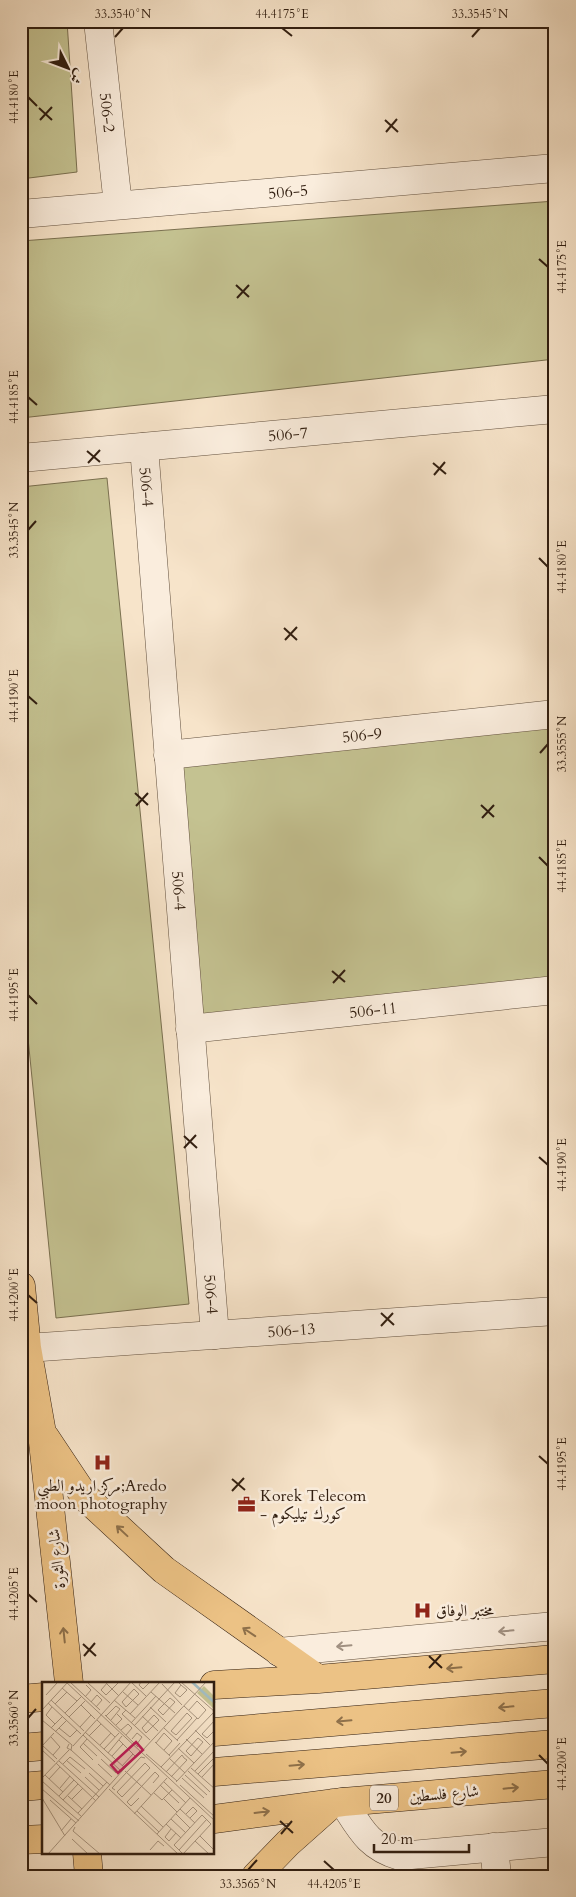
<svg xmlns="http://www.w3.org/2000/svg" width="576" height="1897" viewBox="0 0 576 1897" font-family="Cardo,Amiri,serif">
<rect width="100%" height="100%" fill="#f7e4ca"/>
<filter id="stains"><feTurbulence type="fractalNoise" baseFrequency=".004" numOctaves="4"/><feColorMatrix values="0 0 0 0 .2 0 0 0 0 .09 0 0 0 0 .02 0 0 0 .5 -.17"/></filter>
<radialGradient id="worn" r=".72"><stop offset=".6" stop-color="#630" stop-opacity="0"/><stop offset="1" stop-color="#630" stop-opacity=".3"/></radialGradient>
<path fill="#c4c291" stroke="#7a7050" d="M 21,21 L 67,21 L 77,172 L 21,179 Z
M 555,201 L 555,359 L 21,418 L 21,241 Z
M 107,478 L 189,1304 L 56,1318 L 21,968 L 21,487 Z
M 555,714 L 555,990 L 190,1029 L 168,755 Z"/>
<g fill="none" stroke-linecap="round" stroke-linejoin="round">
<defs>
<g id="minor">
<path id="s1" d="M 98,21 L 118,205"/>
<path id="s2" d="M 21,214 L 555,168"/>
<path id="s3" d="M 144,447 L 215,1335"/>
<path id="s4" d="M 21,458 L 555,409"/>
<path id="s5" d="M 168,755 L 555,714"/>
<path id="s6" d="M 190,1029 L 555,990"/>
<path id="s7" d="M 27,1348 L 555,1311"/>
<path d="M 279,1652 L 555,1626"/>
<path d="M 343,1802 C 360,1828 368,1847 400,1856 L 555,1842"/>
<path d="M 494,1847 L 497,1876"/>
</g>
<path id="primary" d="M 21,1286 L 27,1348 L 42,1433 L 69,1683
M 45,1437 L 85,1497 L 164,1570 L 318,1679
M 214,1685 L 318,1679 L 555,1659
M 21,1699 L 44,1697
M 214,1732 L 555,1703
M 21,1748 L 44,1746
M 214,1772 L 555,1744
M 21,1787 L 44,1785
M 214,1819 L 343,1802 L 555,1784
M 21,1840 L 44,1839
M 87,1853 L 89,1876
M 256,1876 L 288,1843 L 333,1803"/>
</defs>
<use href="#minor" stroke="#62503e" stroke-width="29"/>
<use href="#primary" stroke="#311e10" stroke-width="29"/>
<use href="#minor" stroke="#faeddd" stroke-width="28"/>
<use href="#primary" stroke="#ecc285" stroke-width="28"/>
</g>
<defs><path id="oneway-shaft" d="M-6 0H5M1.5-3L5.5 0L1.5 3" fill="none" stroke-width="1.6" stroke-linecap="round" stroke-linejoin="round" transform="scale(1.25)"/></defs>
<g stroke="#8e704a">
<use href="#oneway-shaft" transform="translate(122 1531) rotate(-137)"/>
<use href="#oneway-shaft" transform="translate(249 1632) rotate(-146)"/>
<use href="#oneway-shaft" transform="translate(64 1635) rotate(-96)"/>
<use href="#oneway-shaft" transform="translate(454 1668) rotate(175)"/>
<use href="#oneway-shaft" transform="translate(506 1707) rotate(175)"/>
<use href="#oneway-shaft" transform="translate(344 1721) rotate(175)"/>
<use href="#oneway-shaft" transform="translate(459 1752) rotate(-5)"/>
<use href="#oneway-shaft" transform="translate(297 1765) rotate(-5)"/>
<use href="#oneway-shaft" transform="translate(511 1788) rotate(-5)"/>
<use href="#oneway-shaft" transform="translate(262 1812) rotate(-7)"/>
</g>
<g stroke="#a09081">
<use href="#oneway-shaft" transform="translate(506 1631) rotate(175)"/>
<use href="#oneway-shaft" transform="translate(344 1646) rotate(175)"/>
</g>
<path fill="none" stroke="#311e10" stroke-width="2" d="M 282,28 L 292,36M 115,37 L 123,28M 472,37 L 480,28M 28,97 L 37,106M 39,108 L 52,120M 40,120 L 52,107M 385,120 L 398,132M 386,132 L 397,119M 539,259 L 548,267M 236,285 L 249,297M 237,298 L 249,285M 28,397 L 37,405M 87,451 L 100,462M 88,463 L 100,450M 433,463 L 446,474M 434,475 L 445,462M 28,530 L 36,521M 539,558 L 548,567M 284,628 L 297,640M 285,640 L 297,627M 28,696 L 37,704M 540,753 L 548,744M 135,793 L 148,805M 481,805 L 494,817M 136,806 L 148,793M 482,818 L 494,805M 539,857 L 548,866M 332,971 L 345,982M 333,983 L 345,970M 28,995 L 37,1004M 184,1136 L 197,1148M 184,1148 L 196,1135M 539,1157 L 548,1165M 28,1295 L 37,1303M 381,1313 L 394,1325M 381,1326 L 393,1313M 539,1456 L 548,1464M 232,1479 L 245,1490M 232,1491 L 244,1478M 28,1594 L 37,1602M 83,1644 L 96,1656M 84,1656 L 95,1643M 429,1656 L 442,1668M 429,1668 L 441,1655M 28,1718 L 36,1709M 539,1755 L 548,1764M 280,1821 L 293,1833M 281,1834 L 292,1821M 324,1861 L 334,1870M 248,1870 L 257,1860"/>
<defs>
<symbol id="hospital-bare" viewBox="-9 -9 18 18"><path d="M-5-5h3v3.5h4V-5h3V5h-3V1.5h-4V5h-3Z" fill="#8f2418" stroke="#faeddd" stroke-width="2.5" paint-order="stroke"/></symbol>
<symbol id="office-bare" viewBox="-9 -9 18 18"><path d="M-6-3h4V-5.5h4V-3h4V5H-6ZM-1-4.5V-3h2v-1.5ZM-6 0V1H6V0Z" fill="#8f2418" stroke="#faeddd" stroke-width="2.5" paint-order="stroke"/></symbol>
</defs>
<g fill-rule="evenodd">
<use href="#hospital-bare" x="90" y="1450" width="25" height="25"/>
<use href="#office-bare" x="234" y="1492" width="25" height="25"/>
<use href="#hospital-bare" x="410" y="1598" width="25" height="25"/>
</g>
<g text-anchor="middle" stroke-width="5" stroke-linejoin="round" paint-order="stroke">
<rect fill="#faeddd" stroke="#6d5c4e" stroke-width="1" x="370" y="1785.5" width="28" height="25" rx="4"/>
<g font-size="15" font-weight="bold" fill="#311e10">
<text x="384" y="1803">20</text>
</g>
<g font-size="16" fill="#311e10" stroke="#faeddd">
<text dy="6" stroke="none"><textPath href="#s1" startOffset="92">506-2</textPath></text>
<text dy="6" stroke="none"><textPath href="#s2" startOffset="268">506-5</textPath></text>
<text dy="6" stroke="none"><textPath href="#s4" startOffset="268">506-7</textPath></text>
<text dy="6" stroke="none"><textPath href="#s3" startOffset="40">506-4</textPath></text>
<text dy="6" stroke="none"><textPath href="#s5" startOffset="195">506-9</textPath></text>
<text dy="6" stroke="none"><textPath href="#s3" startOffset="445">506-4</textPath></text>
<text dy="6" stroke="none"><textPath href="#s6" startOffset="184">506-11</textPath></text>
<text dy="6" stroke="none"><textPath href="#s3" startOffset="850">506-4</textPath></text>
<text dy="6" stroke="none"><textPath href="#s7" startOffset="265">506-13</textPath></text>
<text transform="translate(56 1559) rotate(-96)" y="6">شارع الثورة</text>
<text transform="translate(444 1793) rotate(-5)" y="6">شارع فلسطين</text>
</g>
<g font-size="16" fill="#311e10" stroke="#faeddd" text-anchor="start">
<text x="102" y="1491" text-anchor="middle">مركز اريدو الطبي;Aredo<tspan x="102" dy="18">moon photography</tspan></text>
<text x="260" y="1501">Korek Telecom<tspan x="260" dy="18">- كورك تيليكوم</tspan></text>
<text x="436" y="1616">مختبر الوفاق</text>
</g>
</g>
<g transform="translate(42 1682)">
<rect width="172" height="172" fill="#f7e4ca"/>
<path d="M 162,4 L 172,14 L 172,27 L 155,11 Z" fill="#c4c291"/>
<path fill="none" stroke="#a2bcc2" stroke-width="2.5" d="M 150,0 L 173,21"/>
<path fill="none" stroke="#a89580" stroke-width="1" d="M 24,0 L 173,139M 28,0 L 58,28M 66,0 L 59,8 L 64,13 L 77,0M 99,0 L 97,3 L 101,7 L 108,0M 136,0 L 139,3 L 145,8 L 138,15 L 133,11 L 139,3M 139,0 L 173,30M 46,1 L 68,21M 64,1 L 77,14M 120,2 L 140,23M 20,6 L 35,19M 92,7 L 97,12 L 84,25 L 80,20 ZM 81,10 L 96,23M 109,10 L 133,31M 4,13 L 15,1M 43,15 L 49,8 L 44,3M 128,16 L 133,20 L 121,33 L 116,28 ZM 9,18 L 42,49M 72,18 L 93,36M 49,20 L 55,13 L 60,18 L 54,25M 6,21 L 39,52M 13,22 L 25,10M 39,23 L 53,37M 142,24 L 156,37M 10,25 L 4,33 L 13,42M 108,25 L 124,40M 0,28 L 26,0M 84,28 L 80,32 L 108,58M 147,28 L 155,19 L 164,28 L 156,37M 23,31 L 39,15M 145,31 L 150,36 L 134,53 L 129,49 ZM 88,32 L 118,0M 63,33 L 96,65M 112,33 L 117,38 L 104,51 L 100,46 ZM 64,34 L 74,24 L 78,27 L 69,38M 100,34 L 116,49M 27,35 L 43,19M 0,38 L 30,63 L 29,68 L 25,66 L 27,62M 55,38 L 73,55M 173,38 L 160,52 L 165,56 L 173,48M 89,41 L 114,14M 74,43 L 80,37 L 75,32M 92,44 L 133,0M 38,45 L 49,33M 9,46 L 21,34M 17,46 L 28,55 L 35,48M 122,46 L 136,59M 79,48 L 86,42 L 90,46 L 84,53M 153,48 L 168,63M 13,50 L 25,38M 43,50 L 83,86M 41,53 L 80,90M 47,54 L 59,42M 9,55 L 18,65 L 11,73M 156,56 L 161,60 L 149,74 L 144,69 ZM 45,57 L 38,65 L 51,78M 90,57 L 95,51 L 100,55 L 95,62M 144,57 L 160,72M 77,58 L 93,74M 135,58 L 155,36M 113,60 L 128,74M 41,61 L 55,74M 114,61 L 122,51 L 130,59 L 122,68M 0,63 L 15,77M 1,63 L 12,51M 58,63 L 69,51M 31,64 L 89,0 L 104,14M 136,66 L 152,81M 62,67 L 77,51M 0,68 L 13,80M 29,68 L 68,103M 100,69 L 164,0M 66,71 L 80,54M 104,72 L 135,99M 127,73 L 138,61M 70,74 L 81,62M 127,76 L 143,91M 59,77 L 74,91M 24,78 L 39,91M 17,79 L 57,115M 14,81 L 54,119M 103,81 L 108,86 L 80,115 L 75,110 ZM 21,82 L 28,75 L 43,87M 56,82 L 70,95M 80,84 L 91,72M 119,85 L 172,30M 149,86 L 173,107M 83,89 L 109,113M 146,89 L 168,110M 153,89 L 173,68M 124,90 L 140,73 L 142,76 L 145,78 L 129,95M 47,91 L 61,104M 156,92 L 173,75M 3,93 L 21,110M 143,93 L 165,113M 43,95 L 57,108M 160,95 L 173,81M 0,96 L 27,68M 140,96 L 162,116M 7,97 L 18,85M 0,99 L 40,135M 122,100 L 144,121M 134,100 L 173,59M 118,103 L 137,121M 138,103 L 173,135M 18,106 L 28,94M 0,107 L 37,139M 67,107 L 136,172M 73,108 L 70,106 L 99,75 L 103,76M 112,111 L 120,118 L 130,108M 17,114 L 32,98M 26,114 L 40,127M 0,116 L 23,154M 97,116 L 89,124 L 85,120 L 113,90 L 117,94 L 111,101M 30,117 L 41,106M 122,117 L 135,130M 8,118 L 34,141M 21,118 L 36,102M 99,124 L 121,145M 138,127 L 153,141M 95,129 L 117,150M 36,131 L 65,100M 92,132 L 125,96M 134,132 L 148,146M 144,132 L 151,125 L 155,129 L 148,136M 160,133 L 169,142 L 141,172 L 132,163 ZM 129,137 L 144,151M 124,142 L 139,156M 33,145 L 31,149 L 58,172M 129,147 L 123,155 L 127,159 L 134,151M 19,149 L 29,137M 115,152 L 148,116M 158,154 L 172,168M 30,157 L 46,172M 153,159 L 167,172M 108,168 L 116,159 L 122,164M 137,168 L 165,137M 6,172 L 98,69"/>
<path fill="#c2185b" fill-opacity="0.15" stroke="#c2185b" stroke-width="2.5" d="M 94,60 L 101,68 L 76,91 L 69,83 Z"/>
<rect width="172" height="172" fill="none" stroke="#311e10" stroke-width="2.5"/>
</g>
<rect width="576" height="1897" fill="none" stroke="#f7e4ca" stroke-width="55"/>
<g transform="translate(68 68) rotate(132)" stroke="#faeddd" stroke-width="4" paint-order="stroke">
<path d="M0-4L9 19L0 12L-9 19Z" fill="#311e10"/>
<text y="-8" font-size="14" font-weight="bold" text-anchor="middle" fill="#311e10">ش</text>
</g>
<path d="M374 1844v8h95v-8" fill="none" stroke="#311e10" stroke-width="2.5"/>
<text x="381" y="1844" font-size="15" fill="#311e10" stroke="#faeddd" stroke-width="4" paint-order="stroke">20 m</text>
<rect x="28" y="28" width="520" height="1842" fill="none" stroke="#311e10" stroke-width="2"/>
<g font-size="12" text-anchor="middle" fill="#311e10">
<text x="123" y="18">33.3540°N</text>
<text x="282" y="18">44.4175°E</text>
<text x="480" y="18">33.3545°N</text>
<text transform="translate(14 97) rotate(-90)" y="4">44.4180°E</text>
<text transform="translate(562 267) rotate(-90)" y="4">44.4175°E</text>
<text transform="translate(14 397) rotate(-90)" y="4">44.4185°E</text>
<text transform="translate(14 530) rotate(-90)" y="4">33.3545°N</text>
<text transform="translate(562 567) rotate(-90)" y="4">44.4180°E</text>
<text transform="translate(14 696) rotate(-90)" y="4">44.4190°E</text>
<text transform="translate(562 744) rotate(-90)" y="4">33.3555°N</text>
<text transform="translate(562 866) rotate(-90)" y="4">44.4185°E</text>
<text transform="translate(14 995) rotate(-90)" y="4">44.4195°E</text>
<text transform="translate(562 1165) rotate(-90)" y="4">44.4190°E</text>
<text transform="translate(14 1295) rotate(-90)" y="4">44.4200°E</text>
<text transform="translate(562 1464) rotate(-90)" y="4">44.4195°E</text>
<text transform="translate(14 1594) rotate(-90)" y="4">44.4205°E</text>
<text transform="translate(14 1718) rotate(-90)" y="4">33.3560°N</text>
<text transform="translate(562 1764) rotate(-90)" y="4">44.4200°E</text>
<text x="248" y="1888">33.3565°N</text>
<text x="334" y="1888">44.4205°E</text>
</g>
<rect width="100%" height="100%" filter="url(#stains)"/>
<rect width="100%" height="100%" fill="url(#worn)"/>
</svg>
